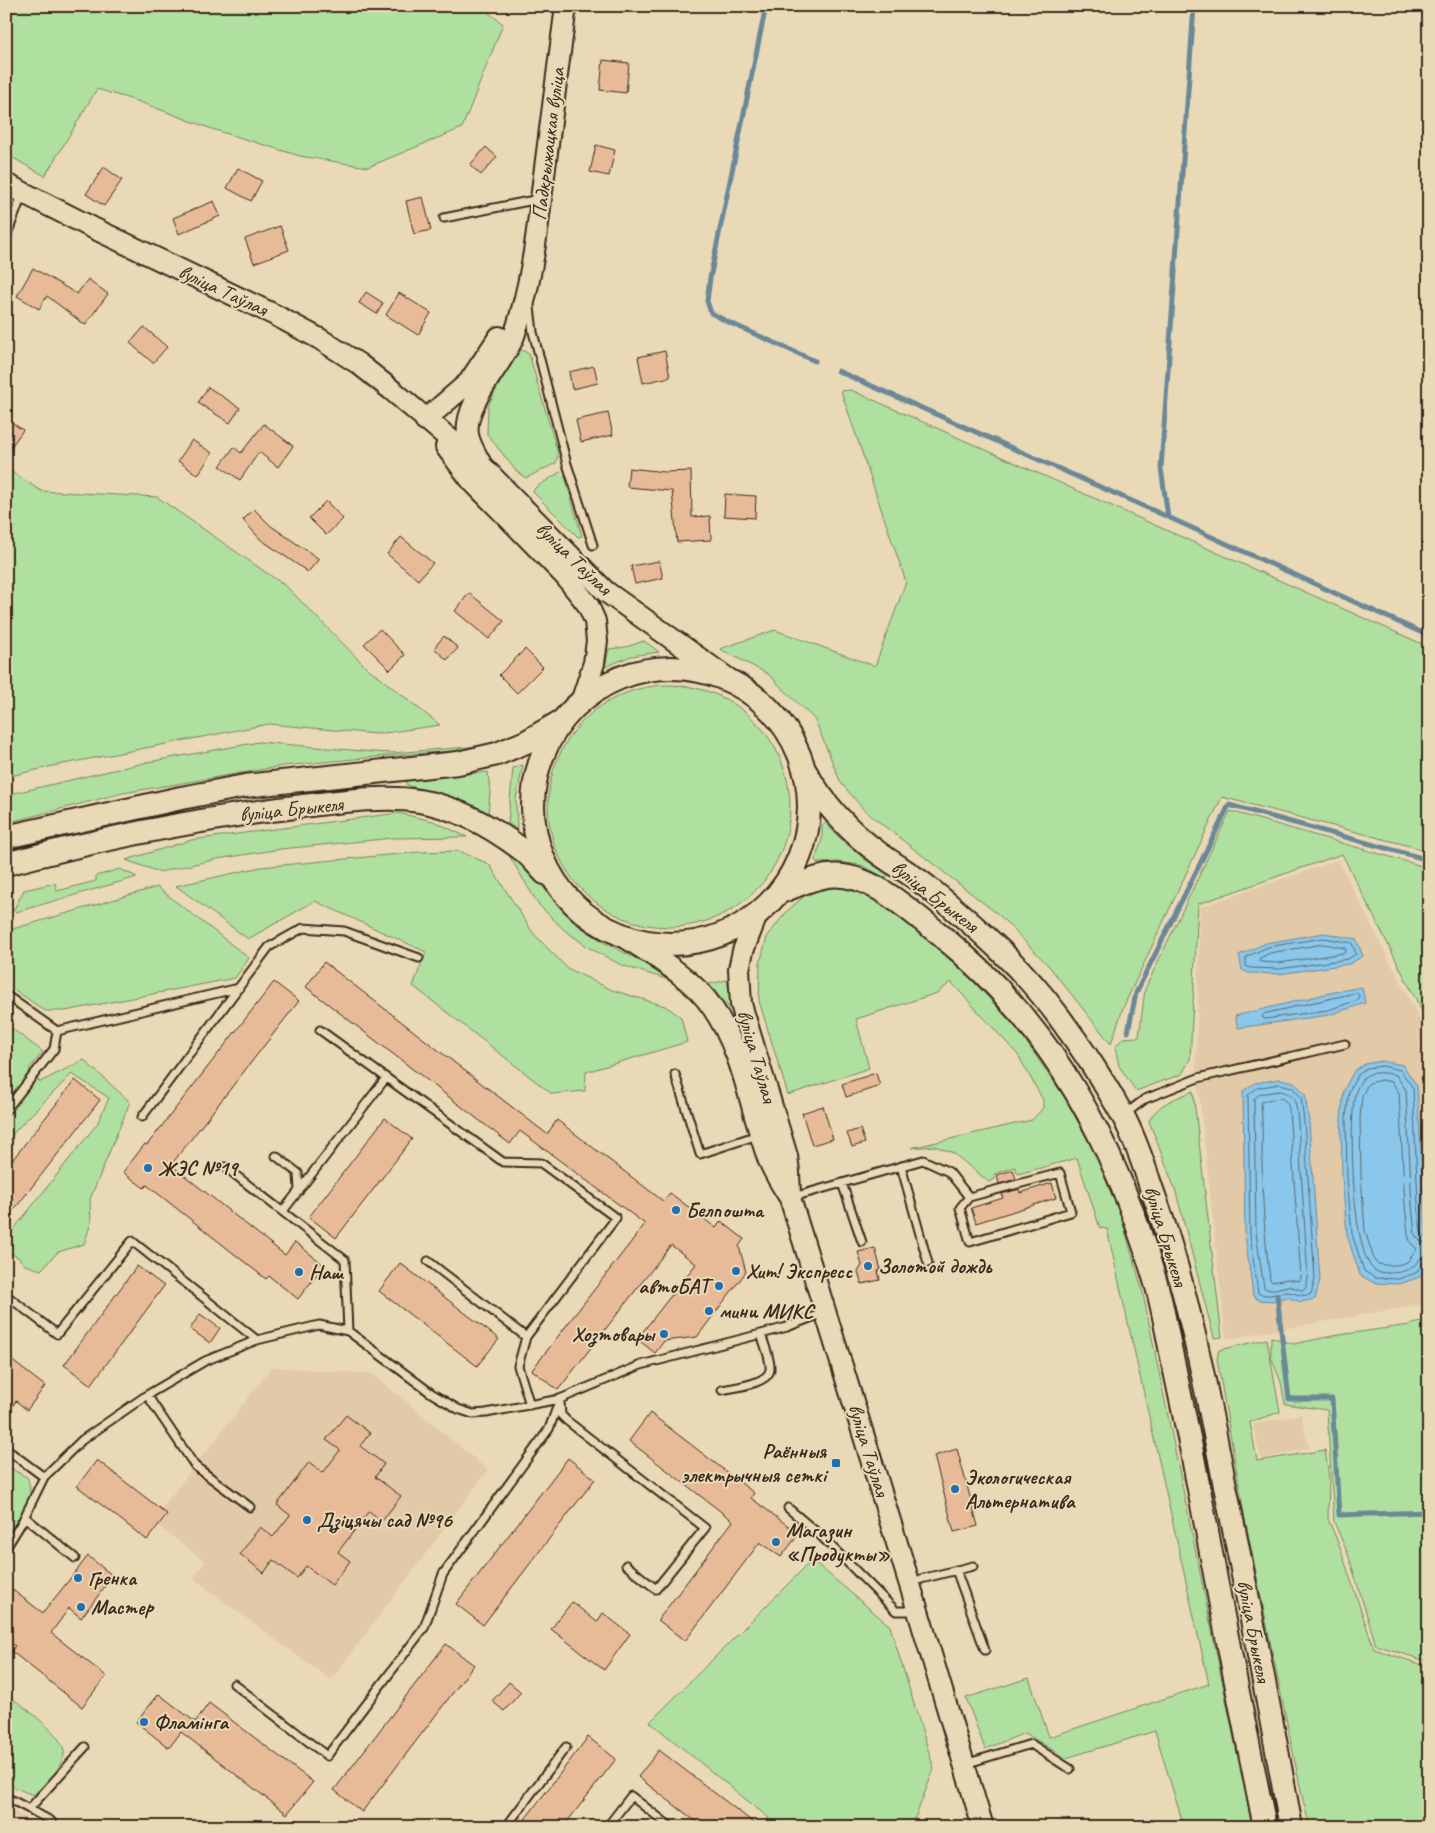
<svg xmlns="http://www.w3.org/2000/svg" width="1435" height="1833" viewBox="0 0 1435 1833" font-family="Caveat,sans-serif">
<rect width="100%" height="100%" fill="#ead9b6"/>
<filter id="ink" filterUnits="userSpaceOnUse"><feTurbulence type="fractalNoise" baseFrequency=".02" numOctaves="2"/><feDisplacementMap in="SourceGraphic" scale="10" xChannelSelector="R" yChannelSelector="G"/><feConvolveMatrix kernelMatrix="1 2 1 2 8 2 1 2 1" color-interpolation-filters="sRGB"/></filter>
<g filter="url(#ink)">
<path fill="#e2c9a7" d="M 1338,860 L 1424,1028 L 1429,1096 L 1429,1303 L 1226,1339 L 1196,1066 L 1200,907 Z
M 272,1367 L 373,1374 L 488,1470 L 331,1680 L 234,1609 L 193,1578 L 206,1562 L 158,1526 L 161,1509 Z
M 1301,1414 L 1309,1448 L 1261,1459 L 1253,1425 Z
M 6,1807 L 43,1827 L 6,1827 Z"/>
<path fill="#afe0a0" stroke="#75855f" d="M 6,6 L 480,6 L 503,24 L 462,128 L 368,167 L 300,156 L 212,129 L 140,102 L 97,89 L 45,176 L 6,154 Z
M 522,350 L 529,354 L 558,454 L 556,463 L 526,478 L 517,472 L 487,434 L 488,406 L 516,351 Z
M 851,390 L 1429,647 L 1429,851 L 1222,797 L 1123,1008 L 1111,1044 L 1048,965 L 999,915 L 865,811 L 841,783 L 815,720 L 768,674 L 720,649 L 775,630 L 875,666 L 906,582 L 841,391 Z
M 6,468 L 41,491 L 157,497 L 287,587 L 365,666 L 440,725 L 377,734 L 269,724 L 53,766 L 6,777 Z
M 560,472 L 565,477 L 582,536 L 578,537 L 533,492 L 535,488 Z
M 644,641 L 659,652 L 631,656 L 605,667 L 609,649 L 626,647 Z
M548 806a121 121 0 1 1 242 0a121 121 0 1 1-242 0Z
M 259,742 L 373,752 L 392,753 L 481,746 L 468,750 L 395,755 L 283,766 L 123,793 L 6,823 L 6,795 L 148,762 Z
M 523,765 L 516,799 L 517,830 L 508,823 L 513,768 Z
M 488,772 L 490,792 L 488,814 L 444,796 L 407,785 L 405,780 Z
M 1230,811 L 1429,868 L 1429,1025 L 1342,854 L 1198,904 L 1190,1059 L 1182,1074 L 1136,1091 L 1119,1066 L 1115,1047 L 1123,1038 L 1139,1037 L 1145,989 Z
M 398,813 L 433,821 L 467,837 L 393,838 L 281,849 L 217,859 L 159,872 L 126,860 L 191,840 Z
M 825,823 C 845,844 864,860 888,875 L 886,878 L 861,865 L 839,862 L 817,863 L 815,860 L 822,840 L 822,824 Z
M 495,842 L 518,854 L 547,892 L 576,924 L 605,943 L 641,961 L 669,980 L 621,965 L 588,947 L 563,929 L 538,904 L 510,857 Z
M 459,851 L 489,864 L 533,933 L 567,968 L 612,990 L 665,1006 L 681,1017 L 687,1042 L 586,1072 L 585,1091 L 552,1094 L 413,986 L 426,952 L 315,901 L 248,939 L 176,886 L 261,867 L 420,852 Z
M 120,869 L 137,877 L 16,912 L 13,911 L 24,890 L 55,883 L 57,891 L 96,881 L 96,876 Z
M 837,885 L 866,894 L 902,916 L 940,947 L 965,972 L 1018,1030 L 1063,1095 L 1094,1151 L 1122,1220 L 1142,1289 L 1252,1827 L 1184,1827 L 1155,1731 L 1066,1758 L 1025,1733 L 985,1749 L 966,1698 L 1029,1678 L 1049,1737 L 1209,1684 L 1107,1229 L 1100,1228 L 1077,1158 L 1018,1174 L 1015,1167 L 994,1174 L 995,1179 L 989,1182 L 953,1153 L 935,1146 L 911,1148 L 1032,1120 L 1043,1108 L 1043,1100 L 1018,1055 L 951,982 L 937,993 L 856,1019 L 869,1068 L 788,1095 L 759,1001 L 760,963 L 767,937 L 787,911 L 808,893 Z
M 157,887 L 249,958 L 235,978 L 65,1011 L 45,1011 L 6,984 L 6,931 Z
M 727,980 L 733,1013 L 709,984 Z
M 6,1024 L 43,1052 L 29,1069 L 40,1082 L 84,1060 L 130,1102 L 90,1199 L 91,1223 L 84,1244 L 58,1252 L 41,1270 L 25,1265 L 18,1257 L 6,1251 L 6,1239 L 97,1124 L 109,1098 L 72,1074 L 17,1129 L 6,1143 Z
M 1193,1091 L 1222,1337 L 1214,1338 L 1176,1192 L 1149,1121 C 1158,1103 1175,1099 1193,1091 Z
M 1429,1320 L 1429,1662 L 1376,1645 L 1348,1554 L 1334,1522 L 1327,1410 L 1285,1404 L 1281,1382 L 1271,1357 L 1271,1337 L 1294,1344 L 1332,1336 L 1409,1325 Z
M 1267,1339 L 1280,1412 L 1250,1422 L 1257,1461 L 1325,1450 L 1329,1477 L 1328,1519 L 1339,1545 L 1374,1649 L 1429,1667 L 1429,1827 L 1310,1827 L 1302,1796 L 1245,1519 L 1217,1359 L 1219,1350 Z
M 6,1462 L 15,1471 L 27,1477 C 37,1499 19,1518 6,1535 Z
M 812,1560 L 890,1626 L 934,1769 L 915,1818 L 902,1827 L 763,1827 L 769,1818 L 650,1722 Z
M 6,1694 C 20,1704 68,1737 64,1755 C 60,1771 45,1785 33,1795 L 6,1784 Z"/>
<path fill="#8ac7ea" stroke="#6a8898" d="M 1324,933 L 1356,939 L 1363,956 L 1349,964 L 1279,974 L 1249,973 L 1242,970 L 1239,955 L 1266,943 Z
M 1362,987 L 1365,1003 L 1329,1015 L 1238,1028 L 1235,1016 L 1334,992 Z
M 1382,1061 L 1403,1065 L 1417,1086 L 1428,1264 L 1420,1277 L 1399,1284 L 1374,1283 L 1360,1275 L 1347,1235 L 1342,1177 L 1341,1117 L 1344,1090 L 1354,1071 L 1365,1064 Z
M 1280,1079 L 1294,1082 L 1305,1094 L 1309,1122 L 1320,1280 L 1315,1299 L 1301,1302 L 1287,1297 L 1272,1301 L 1259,1300 L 1253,1296 L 1245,1234 L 1243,1091 L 1255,1083 Z"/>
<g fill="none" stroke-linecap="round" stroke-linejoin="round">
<path stroke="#5b6970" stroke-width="1" d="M 1324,938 L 1352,943 L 1356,954 L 1348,959 L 1279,969 L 1250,968 L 1246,966 L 1246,957 L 1268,947 Z
M 1324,944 L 1345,948 L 1346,951 L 1344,953 L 1279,963 L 1261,962 L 1259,961 L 1260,958 L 1270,953 Z
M 1356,993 L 1359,995 L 1358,1000 L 1328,1010 L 1265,1019 L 1262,1017 L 1264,1014 Z
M 1381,1080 L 1392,1082 L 1399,1093 L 1405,1205 L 1408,1234 L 1410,1242 L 1417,1249 C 1414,1253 1410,1259 1407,1262 C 1399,1266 1382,1267 1375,1262 L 1365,1231 L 1361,1176 L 1360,1118 L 1362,1096 L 1368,1084 Z
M 1280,1084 L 1292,1087 L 1301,1097 L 1304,1122 L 1315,1279 L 1311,1294 C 1299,1298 1296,1292 1286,1292 C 1275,1293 1269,1298 1258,1293 L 1250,1234 L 1248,1095 L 1257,1088 Z
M 1280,1091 C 1298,1094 1296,1107 1298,1123 L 1308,1278 L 1306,1288 L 1302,1290 L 1288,1286 L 1271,1290 L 1264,1288 L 1256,1233 L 1254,1099 L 1260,1094 Z
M 1280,1098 C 1291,1100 1289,1114 1290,1124 L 1301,1278 L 1299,1281 L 1287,1279 L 1272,1282 L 1270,1280 C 1265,1240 1262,1201 1262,1161 C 1262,1142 1263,1123 1261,1103 L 1263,1101 Z
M 1429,1237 L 1424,1236 L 1421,1232 L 1418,1204 L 1413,1088 L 1400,1070 L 1382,1066 L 1367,1068 L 1358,1075 L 1349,1091 L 1346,1117 L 1347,1177 L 1352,1234 L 1364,1271 L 1375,1278 L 1398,1279 L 1416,1273 L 1423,1263 L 1429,1261
M 1429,1244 L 1420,1241 L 1415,1235 L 1412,1205 L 1406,1090 L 1396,1075 C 1386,1073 1372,1070 1363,1078 C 1360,1082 1356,1090 1355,1095 C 1349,1120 1351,1266 1378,1272 C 1387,1274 1403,1273 1411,1268 C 1419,1263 1418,1256 1429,1255"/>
<path stroke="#6a8898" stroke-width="5" d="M 766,6 L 710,278 L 707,301 L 711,313 L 728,322 L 815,361
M 838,371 L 1168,517 L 1429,636
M 1168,517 L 1161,468 L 1194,6
M 1128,1032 L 1136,993 L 1229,805 L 1429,860
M 1277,1295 L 1289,1399 L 1332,1399 L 1339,1515 L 1429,1512"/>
</g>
<path fill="#e8bb98" stroke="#3b2a1e" d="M 603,60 L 629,63 L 626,93 L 600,90 Z
M 596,145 L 615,150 L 609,176 L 590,172 Z
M 486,147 L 497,157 L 481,175 L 470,165 Z
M 104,167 L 122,180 L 104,206 L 86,194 Z
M 238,168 L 262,181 L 251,201 L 227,188 Z
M 423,197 L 431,230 L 414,234 L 406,201 Z
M 214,201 L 220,216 L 179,234 L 173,218 Z
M 280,226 L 289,250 L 254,263 L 245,239 Z
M 33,268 L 77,294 L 88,279 L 108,294 L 85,325 L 47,296 L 39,309 L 17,296 Z
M 366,292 L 383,303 L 377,314 L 359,303 Z
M 399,293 L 431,313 L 418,335 L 386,315 Z
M 144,327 L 167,347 L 153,363 L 130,343 Z
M 665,351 L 670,377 L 643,383 L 638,357 Z
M 594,366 L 598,383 L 572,389 L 569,372 Z
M 208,387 L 240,408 L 230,423 L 198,403 Z
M 608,413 L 613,435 L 581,442 L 576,420 Z
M 6,419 L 23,430 L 6,454 Z
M 264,424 L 293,446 L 278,467 L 259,452 L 240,480 L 220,466 L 234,447 L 241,453 Z
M 192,440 L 212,453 L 198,475 L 178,461 Z
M 629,468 L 665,472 L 691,471 L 692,517 L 710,516 L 711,540 L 677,542 L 672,491 L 627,487 Z
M 725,494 L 756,496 L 755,518 L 724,516 Z
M 326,501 L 343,519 L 326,535 L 309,518 Z
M 254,509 L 271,526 L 319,559 L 308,572 L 260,539 L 243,520 Z
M 401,537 L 433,563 L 418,580 L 387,554 Z
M 659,561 L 663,578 L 635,584 L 631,566 Z
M 469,593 L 504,621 L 489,639 L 455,611 Z
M 380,629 L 405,655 L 390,670 L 364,644 Z
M 444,636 L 458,648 L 447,660 L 434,648 Z
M 525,649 L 543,667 L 517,693 L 499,675 Z
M 324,962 L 547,1134 L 557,1120 L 663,1201 L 670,1193 L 716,1228 L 721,1221 L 744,1239 L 739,1246 L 746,1272 L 697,1337 L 664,1341 L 655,1353 L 637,1339 L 696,1264 L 671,1245 L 558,1390 L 532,1370 L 645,1224 L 520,1131 L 510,1144 L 306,987 Z
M 274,982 L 299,1001 L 171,1165 L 285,1255 L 295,1242 L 324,1265 L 298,1299 L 269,1276 L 266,1279 L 147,1185 L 144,1188 L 123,1172 L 145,1144 L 147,1145 Z
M 876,1073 L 880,1086 L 846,1097 L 842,1084 Z
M 75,1080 L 100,1100 L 6,1220 L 6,1168 Z
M 823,1106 L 833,1139 L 812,1145 L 802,1113 Z
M 385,1118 L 412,1139 L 336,1238 L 309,1217 Z
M 860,1129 L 865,1143 L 852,1147 L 847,1133 Z
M 1013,1170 L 1016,1179 L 999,1184 L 997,1175 Z
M 1052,1183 L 1056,1198 L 976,1223 L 971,1208 L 1003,1198 L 1002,1194 L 1019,1189 L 1020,1193 Z
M 875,1248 L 881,1270 L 878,1271 L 880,1280 L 862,1284 L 858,1272 L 862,1265 L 858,1252 Z
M 400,1263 L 499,1339 L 477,1366 L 379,1291 Z
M 137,1266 L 164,1286 L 91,1385 L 64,1365 Z
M 200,1314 L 220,1328 L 210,1343 L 190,1329 Z
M 6,1356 L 45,1386 L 27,1410 L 16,1401 L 6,1415 Z
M 650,1413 L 754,1493 L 751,1498 L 799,1534 L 781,1557 L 760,1542 L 685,1641 L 658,1620 L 733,1521 L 629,1441 Z
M 346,1415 L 370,1433 L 360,1446 L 384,1464 L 375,1477 L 401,1496 L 382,1521 L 369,1511 L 338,1552 L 350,1561 L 332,1585 L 306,1566 L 297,1578 L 273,1560 L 264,1573 L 240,1554 L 260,1527 L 273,1537 L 290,1515 L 277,1505 L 309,1462 L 323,1473 L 340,1450 L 326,1440 Z
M 957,1449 L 978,1526 L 954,1532 L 934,1456 Z
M 568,1458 L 595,1479 L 483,1625 L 456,1604 Z
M 97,1460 L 167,1514 L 147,1540 L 77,1486 Z
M 88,1556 L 113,1576 L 81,1618 L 69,1608 L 51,1633 L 106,1676 L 82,1707 L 11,1651 L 15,1646 L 6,1640 L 6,1585 L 43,1613 Z
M 572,1602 L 597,1622 L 603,1613 L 630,1634 L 604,1670 L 551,1629 Z
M 446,1644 L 474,1665 L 362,1812 L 334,1790 Z
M 509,1682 L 521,1692 L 504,1711 L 492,1701 Z
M 159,1694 L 195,1722 L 209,1703 L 313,1782 L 287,1814 L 181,1732 L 169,1748 L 136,1722 Z
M 588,1737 L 616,1759 L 563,1827 L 519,1827 Z
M 659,1750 L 759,1827 L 703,1827 L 638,1777 Z"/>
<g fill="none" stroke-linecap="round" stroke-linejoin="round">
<defs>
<path id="lane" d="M 444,218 L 539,199
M 6,237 L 23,193
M 530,307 L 533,332 L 567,464 L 593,545
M 6,995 L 57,1031
M 320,1030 L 503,1162 L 541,1163 L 616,1218 L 526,1337 L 518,1366 L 530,1405
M 675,1074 L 700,1154 L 758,1135
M 6,1110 L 54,1049 L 57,1031 L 239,988
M 1125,1114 L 1145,1099 L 1198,1078 L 1345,1044
M 142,1117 L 269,947 L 303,928 L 344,931 L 419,958
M 276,1156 L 298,1173 L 299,1191
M 901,1166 L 928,1263
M 225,1167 L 345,1260 L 348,1331
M 1060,1173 L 1071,1212 L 970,1242 L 960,1208 L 969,1197 Z
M 842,1183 L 862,1242
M 793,1197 L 923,1160 L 949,1172 L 969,1197
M 283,1211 L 386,1078
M 428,1261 L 526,1337
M 6,1295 L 57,1334 L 132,1241 L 257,1340
M 722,1390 C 735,1387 769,1384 770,1369 C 771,1359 764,1344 761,1334
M 147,1395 L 195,1466 L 250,1507
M 560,1402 L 561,1415 L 566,1420 L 705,1528 L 656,1589 L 626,1565
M 6,1449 L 44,1477
M 788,1508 L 820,1535 L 896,1611 L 916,1611
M 25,1517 L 75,1558
M 6,1548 L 22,1522 L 44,1477 L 82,1440 L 147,1395 L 205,1361 L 257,1340 L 319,1325 L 348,1331 L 431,1393 L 458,1409 L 473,1414 L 486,1413 L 560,1399 L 641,1365 L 761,1334 L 787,1327 L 823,1313
M 956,1570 L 985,1650
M 912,1583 L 921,1579 L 973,1566
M 234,1684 L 327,1756 L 424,1628 L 443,1574 L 549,1429 L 560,1399
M 965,1764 L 1031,1744 L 1070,1769
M 6,1797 L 29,1809 L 85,1747
M 29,1809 L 51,1821 L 54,1827
M 506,1827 L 566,1747
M 607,1827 L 631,1796 L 671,1827"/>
<path id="secondary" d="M 6,184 L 93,228 L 273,314 L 320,339 L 359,364 L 393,391 L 484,468 L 605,591 L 734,683
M 425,420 L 469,382 L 499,337
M 446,447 L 471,480 L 565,576 L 588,605 L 595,621 L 597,641 L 594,663 L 581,702
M 480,462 C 475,453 470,445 468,435 C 463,403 503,365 514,336 C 531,287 537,234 543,183 C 551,124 558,65 566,6
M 757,915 L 743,951 L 739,969 L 741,1004 L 787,1156 L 789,1172 L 790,1196
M 623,936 C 652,955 693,978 712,1007 C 744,1053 750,1110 769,1161 C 775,1174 782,1186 790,1198 L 918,1611 L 983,1827"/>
<path id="primary" d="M533 806a138 138 0 1 1 276 0a138 138 0 1 1-276 0Z
M 804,769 C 823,803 848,831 880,854 C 897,866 914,876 930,889 C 977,927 1023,968 1059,1017 C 1082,1048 1103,1080 1122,1114 C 1134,1136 1143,1162 1151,1187 C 1186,1282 1205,1382 1224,1481 C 1248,1596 1270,1711 1291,1827
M 6,837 L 181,798 L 245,786 L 458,763 L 497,754 L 526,742 L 560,722
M 6,864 C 104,838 203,818 303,806 C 337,802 385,795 419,801 C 456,807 492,827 521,849 C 530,855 537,865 545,873
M 778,893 C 794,887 811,878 828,876 C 867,870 909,910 938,933 C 1054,1026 1116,1145 1157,1287 C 1164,1312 1168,1340 1174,1366 C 1186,1421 1197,1476 1207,1531 C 1225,1630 1245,1728 1265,1827"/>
</defs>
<use href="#lane" stroke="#3b2a1e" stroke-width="11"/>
<use href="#secondary" stroke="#3b2a1e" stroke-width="24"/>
<use href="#primary" stroke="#3b2a1e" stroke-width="26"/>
<use href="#lane" stroke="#ead9b6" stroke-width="7"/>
<use href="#secondary" stroke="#ead9b6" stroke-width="20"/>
<use href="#primary" stroke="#ead9b6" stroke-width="22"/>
</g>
</g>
<g fill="#1f6fb2" stroke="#ead9b6" stroke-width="2">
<circle cx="148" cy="1168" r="5"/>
<circle cx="676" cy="1210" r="5"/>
<circle cx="868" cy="1266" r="5"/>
<circle cx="736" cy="1271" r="5"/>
<circle cx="299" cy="1272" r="5"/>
<circle cx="719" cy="1286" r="5"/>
<circle cx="709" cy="1311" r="5"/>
<circle cx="664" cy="1334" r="5"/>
<rect x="831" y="1458" width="10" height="10" rx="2.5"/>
<circle cx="955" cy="1489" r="5"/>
<circle cx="307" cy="1520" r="5"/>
<circle cx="776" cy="1542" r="5"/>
<circle cx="78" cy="1578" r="5"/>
<circle cx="81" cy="1607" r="5"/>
<circle cx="144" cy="1722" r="5"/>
</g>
<g text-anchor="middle" stroke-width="4" stroke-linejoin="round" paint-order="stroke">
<g font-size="21" fill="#3b2a1e" stroke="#ead9b6">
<text transform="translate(548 144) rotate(-83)" y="7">Падкрыжацкая вуліца</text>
<text transform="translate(223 290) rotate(25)" y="7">вуліца Таўлая</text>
<text transform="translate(574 558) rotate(44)" y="7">вуліца Таўлая</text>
<text transform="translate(291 809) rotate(-6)" y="7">вуліца Брыкеля</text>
<text transform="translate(935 896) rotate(38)" y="7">вуліца Брыкеля</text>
<text transform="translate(757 1056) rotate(74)" y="7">вуліца Таўлая</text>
<text transform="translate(1166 1236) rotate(73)" y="7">вуліца Брыкеля</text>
<text transform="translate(869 1450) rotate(73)" y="7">вуліца Таўлая</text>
<text transform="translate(1254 1631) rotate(79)" y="7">вуліца Брыкеля</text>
</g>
<g font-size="21" font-weight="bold" fill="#3b2a1e" stroke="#ead9b6" text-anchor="start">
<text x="158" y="1175">ЖЭС №19</text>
<text x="686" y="1217">Белпошта</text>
<text x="878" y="1273">Золотой дождь</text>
<text x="746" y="1278">Хит! Экспресс</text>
<text x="309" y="1279">Наш</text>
<text x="709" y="1293" text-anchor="end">автоБАТ</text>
<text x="719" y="1318">мини МИКС</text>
<text x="654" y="1341" text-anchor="end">Хозтовары</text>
<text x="826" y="1458" text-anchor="end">Раённыя<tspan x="826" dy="24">электрычныя сеткі</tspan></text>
<text x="965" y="1484">Экологическая<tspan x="965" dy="24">Альтернатива</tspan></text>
<text x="317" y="1527">Дзіцячы сад №96</text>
<text x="786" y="1537">Магазин<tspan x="786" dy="24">«Продукты»</tspan></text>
<text x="88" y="1585">Гренка</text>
<text x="91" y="1614">Мастер</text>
<text x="154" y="1729">Фламінга</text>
</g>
</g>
<rect width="1435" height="1833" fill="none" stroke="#ead9b6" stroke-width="25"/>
<rect x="12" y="12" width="1410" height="1808" fill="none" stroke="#3b2a1e" stroke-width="2" filter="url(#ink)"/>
</svg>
